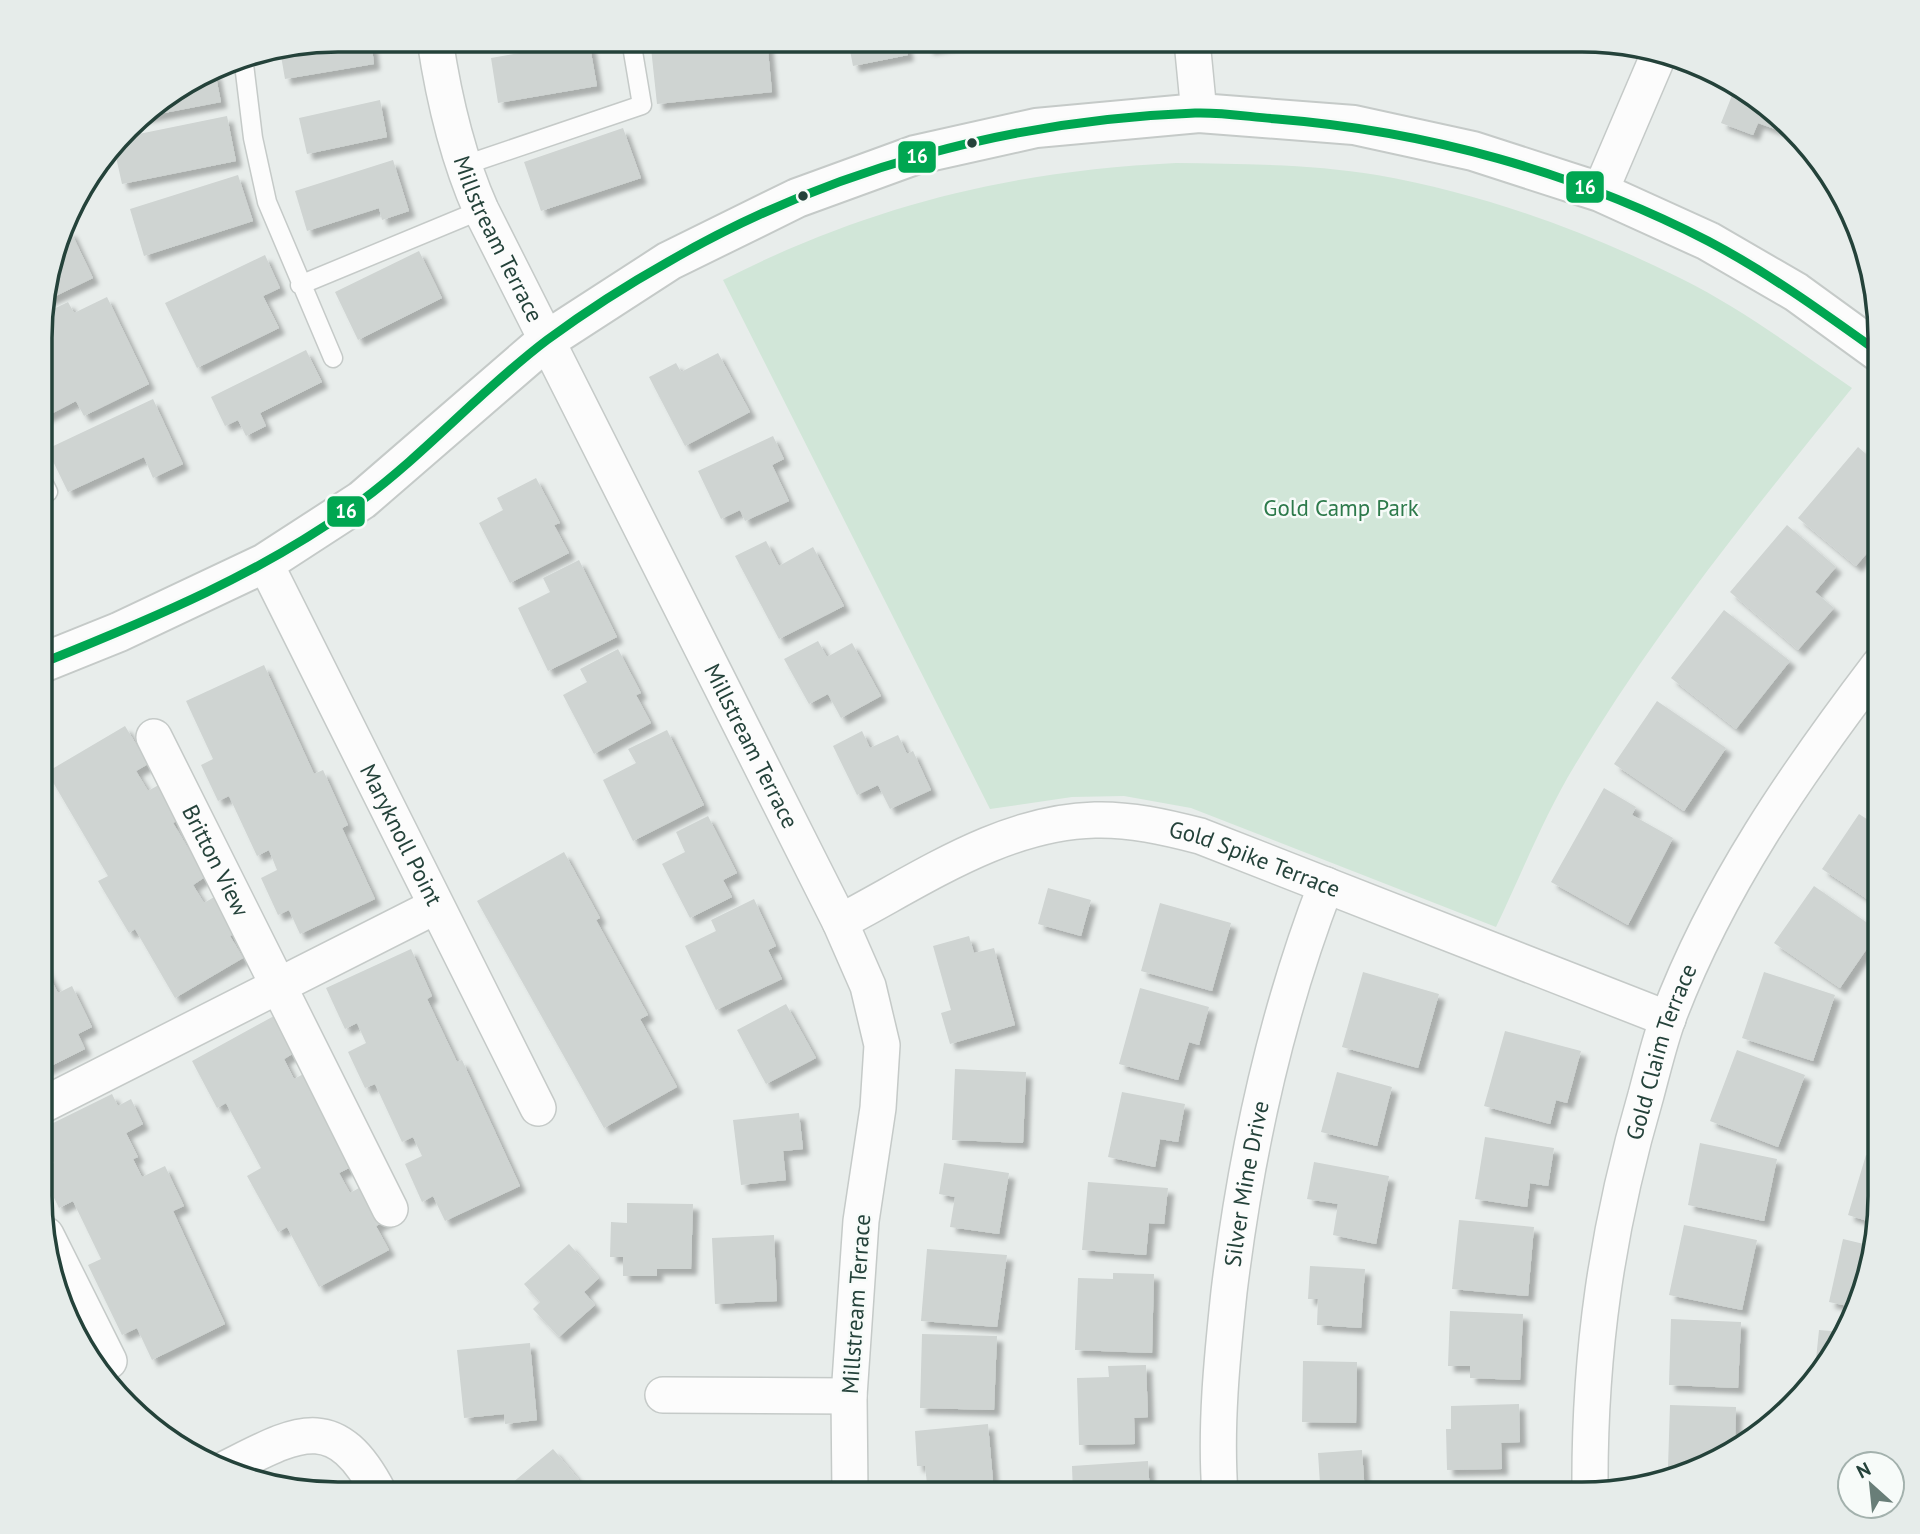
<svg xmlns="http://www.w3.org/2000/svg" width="1920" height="1534" viewBox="0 0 1920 1534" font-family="'PT Sans',sans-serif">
<defs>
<filter id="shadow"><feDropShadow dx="6" dy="6" stdDeviation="2" flood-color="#0004"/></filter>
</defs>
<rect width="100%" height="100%" fill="#e8edeb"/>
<path fill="#d1e6d8" d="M 1176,163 C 1243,164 1311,164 1377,175 C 1484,194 1586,231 1682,279 C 1742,309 1797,350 1852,388 C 1754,509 1655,631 1575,765 C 1544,816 1522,873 1496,927 L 1191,808 L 1124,796 L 1072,797 L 990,809 L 723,280 C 871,205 1011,171 1176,163 Z"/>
<path fill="#cfd4d2" filter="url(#shadow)" d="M 338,40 L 371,40 L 374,64 L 285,79 L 280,50 Z
M 726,40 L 767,40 L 772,92 L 657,104 L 651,48 Z
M 848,40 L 905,41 L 908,55 L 853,66 Z
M 589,41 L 597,86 L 498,103 L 491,58 Z
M 926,41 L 966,41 L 966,42 L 928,49 Z
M 215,72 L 221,102 L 138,118 L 142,114 Z
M 1735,88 L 1779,114 L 1789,128 L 1786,133 L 1758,123 L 1753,135 L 1721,123 Z
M 380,100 L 387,137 L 307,154 L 299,118 Z
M 227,116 L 236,161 L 122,184 L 114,148 L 124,137 Z
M 623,128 L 641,178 L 541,211 L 524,162 Z
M 393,160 L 409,211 L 382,220 L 379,208 L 307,231 L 295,191 Z
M 238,175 L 253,221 L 144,256 L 130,209 Z
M 70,230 L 93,278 L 43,302 L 66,232 Z
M 419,251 L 442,298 L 358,340 L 335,292 Z
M 265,255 L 280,288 L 263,296 L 279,328 L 197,368 L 165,303 Z
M 107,297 L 149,384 L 84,416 L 76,401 L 43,418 L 43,314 L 68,302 L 74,313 Z
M 306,350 L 322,382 L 260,413 L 266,426 L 246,436 L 238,420 L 225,426 L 211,397 Z
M 718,353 L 750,412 L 685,446 L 649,377 L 676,363 L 681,372 Z
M 153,399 L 183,464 L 153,478 L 144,457 L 68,492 L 47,449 Z
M 773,436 L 784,459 L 772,465 L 789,501 L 745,521 L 740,510 L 721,519 L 698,471 Z
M 1858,447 L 1880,466 L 1880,538 L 1856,566 L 1798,518 Z
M 536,478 L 560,523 L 554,525 L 569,553 L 510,583 L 479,523 L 503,510 L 497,498 Z
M 1787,525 L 1836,567 L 1815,592 L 1834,608 L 1798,650 L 1730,592 Z
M 766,541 L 779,566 L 813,547 L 844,606 L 779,639 L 735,556 Z
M 579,560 L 617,637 L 548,671 L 518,608 L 550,592 L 543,578 Z
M 1724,610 L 1790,661 L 1736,729 L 1671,678 Z
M 818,641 L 827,657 L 852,643 L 881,696 L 841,718 L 828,694 L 809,704 L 784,659 Z
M 618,649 L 641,693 L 636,695 L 651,723 L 594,754 L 563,695 L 587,682 L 580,669 Z
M 264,665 L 314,774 L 323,770 L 348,825 L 342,828 L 375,899 L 300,934 L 289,910 L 278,915 L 261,878 L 277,870 L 269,850 L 257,856 L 229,796 L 218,801 L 201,765 L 213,759 L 186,701 Z
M 1657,701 L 1726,748 L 1684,811 L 1614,764 Z
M 125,726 L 148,764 L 136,771 L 148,791 L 164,782 L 184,816 L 173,823 L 205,877 L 193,885 L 204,903 L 221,893 L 242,929 L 230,936 L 243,958 L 175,998 L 135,929 L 129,933 L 98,881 L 108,876 L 47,772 Z
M 667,730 L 704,805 L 633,841 L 603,780 L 636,763 L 628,749 Z
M 862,731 L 870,748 L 898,735 L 907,754 L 913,751 L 931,790 L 890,809 L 878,785 L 857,795 L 833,746 Z
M 1879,775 L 1879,795 L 1869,788 Z
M 1604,788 L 1636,807 L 1632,815 L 1673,838 L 1628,925 L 1551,882 Z
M 1859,814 L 1879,827 L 1879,907 L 1822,869 Z
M 708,816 L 737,873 L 723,880 L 732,897 L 690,918 L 662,864 L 685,852 L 676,832 Z
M 564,852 L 600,918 L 596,920 L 648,1015 L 640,1019 L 677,1087 L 604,1128 L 477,901 Z
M 1814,886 L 1879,931 L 1840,988 L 1774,943 Z
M 1048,888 L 1091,900 L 1081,936 L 1038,924 Z
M 754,899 L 776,946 L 768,950 L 782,979 L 716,1010 L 685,946 L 716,931 L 711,920 Z
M 1160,903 L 1231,923 L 1212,991 L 1141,971 Z
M 969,936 L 974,953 L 994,948 L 1015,1025 L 950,1044 L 941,1013 L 951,1010 L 933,946 Z
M 411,949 L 432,996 L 427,999 L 457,1062 L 462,1060 L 520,1186 L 445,1221 L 433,1196 L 422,1202 L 405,1164 L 422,1156 L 413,1137 L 402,1142 L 375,1084 L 365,1088 L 348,1052 L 366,1043 L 357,1023 L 345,1029 L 326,988 Z
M 41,960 L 58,993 L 72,986 L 92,1027 L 78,1034 L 85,1049 L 41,1071 Z
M 1363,972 L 1439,994 L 1418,1068 L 1342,1047 Z
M 1764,972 L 1835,995 L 1813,1061 L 1742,1038 Z
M 1140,988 L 1209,1007 L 1199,1045 L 1189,1042 L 1178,1080 L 1119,1064 Z
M 786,1004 L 816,1058 L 766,1084 L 737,1030 Z
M 274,1016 L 294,1053 L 284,1059 L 294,1079 L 311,1070 L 330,1106 L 321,1111 L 351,1167 L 339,1173 L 350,1193 L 368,1183 L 388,1220 L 376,1226 L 389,1250 L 319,1287 L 287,1227 L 278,1232 L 247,1176 L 261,1168 L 226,1103 L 217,1108 L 192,1061 Z
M 1505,1031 L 1581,1051 L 1567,1103 L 1556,1100 L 1550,1124 L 1484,1106 Z
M 1737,1050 L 1805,1075 L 1778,1147 L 1710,1121 Z
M 955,1069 L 1026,1072 L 1023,1143 L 952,1140 Z
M 1337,1072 L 1392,1087 L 1377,1146 L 1321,1132 Z
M 1122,1092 L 1185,1104 L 1178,1142 L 1160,1139 L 1155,1167 L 1108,1157 Z
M 112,1094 L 118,1106 L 131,1099 L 143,1124 L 126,1133 L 138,1157 L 133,1159 L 142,1177 L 165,1166 L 184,1206 L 173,1211 L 225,1324 L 152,1360 L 137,1328 L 122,1335 L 88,1265 L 101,1259 L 73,1201 L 59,1208 L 41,1171 L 54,1163 L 41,1137 L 41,1129 Z
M 1878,1104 L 1879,1104 L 1879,1136 L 1871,1134 Z
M 799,1113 L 803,1149 L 783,1151 L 786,1180 L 741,1185 L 733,1120 Z
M 1485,1137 L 1554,1148 L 1548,1186 L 1530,1183 L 1527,1207 L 1475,1199 Z
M 1700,1143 L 1777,1159 L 1764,1221 L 1688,1205 Z
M 1866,1155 L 1879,1159 L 1877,1224 L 1848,1215 Z
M 1314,1162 L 1389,1176 L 1376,1244 L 1333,1235 L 1338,1204 L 1307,1199 Z
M 944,1163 L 1009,1173 L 999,1234 L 950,1227 L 955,1197 L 939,1194 Z
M 1088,1182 L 1168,1188 L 1164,1224 L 1149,1223 L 1146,1255 L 1082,1250 Z
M 627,1203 L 693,1204 L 691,1269 L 657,1269 L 657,1276 L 623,1276 L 623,1257 L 610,1257 L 611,1222 L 627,1223 Z
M 1459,1220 L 1534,1227 L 1528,1296 L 1452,1289 Z
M 1684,1225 L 1757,1240 L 1742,1310 L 1669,1295 Z
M 774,1235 L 777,1301 L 715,1304 L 712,1238 Z
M 1843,1239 L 1872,1246 L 1857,1308 L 1829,1302 Z
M 569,1244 L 599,1278 L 584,1292 L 595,1305 L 559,1337 L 533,1309 L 540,1302 L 524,1284 Z
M 927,1249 L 1007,1255 L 997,1327 L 921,1321 Z
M 1310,1266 L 1365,1269 L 1361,1328 L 1317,1325 L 1318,1299 L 1308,1299 Z
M 1113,1273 L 1154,1274 L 1152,1353 L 1075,1350 L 1078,1278 L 1113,1279 Z
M 1450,1311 L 1523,1314 L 1520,1380 L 1470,1378 L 1470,1366 L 1448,1366 Z
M 1671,1319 L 1741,1322 L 1738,1388 L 1669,1385 Z
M 1819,1330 L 1843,1332 L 1814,1379 Z
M 922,1334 L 997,1336 L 994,1410 L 920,1408 Z
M 530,1343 L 537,1420 L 505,1424 L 504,1414 L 464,1418 L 457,1350 Z
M 1303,1361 L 1357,1362 L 1356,1423 L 1302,1422 Z
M 1146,1365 L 1148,1417 L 1134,1418 L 1135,1444 L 1079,1445 L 1077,1378 L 1109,1377 L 1108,1366 Z
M 1519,1404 L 1520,1442 L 1501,1443 L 1502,1469 L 1447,1470 L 1446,1429 L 1451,1429 L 1451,1406 Z
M 1670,1405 L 1736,1407 L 1735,1443 L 1700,1468 L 1668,1467 Z
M 988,1424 L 994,1492 L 928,1493 L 925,1466 L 917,1466 L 915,1431 Z
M 553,1449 L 590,1493 L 500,1493 Z
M 1362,1450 L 1365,1494 L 1288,1494 L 1288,1486 L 1320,1484 L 1318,1453 Z
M 1148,1461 L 1150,1494 L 1073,1494 L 1072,1466 Z
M 779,1481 L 779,1493 L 714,1493 L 714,1486 Z"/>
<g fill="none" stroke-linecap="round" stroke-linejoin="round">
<defs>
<path id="service" d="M 243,56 L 253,138 L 267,202 L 333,358
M 462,166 L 642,105 L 631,40
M 300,285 L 481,210
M 42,480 L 48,492"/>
<g id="minor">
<path id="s1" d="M 435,40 C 444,100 457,156 481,210 L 840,922 L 868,986 L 882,1045 L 878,1108 L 861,1221 L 849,1396 L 850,1493"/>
<path d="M 1192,41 L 1199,113"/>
<path d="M 1600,192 L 1659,54"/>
<path id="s2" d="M 265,563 L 538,1108"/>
<path id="s3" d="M 154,737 L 390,1209"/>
<path id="s4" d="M 840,922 C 919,881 1002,822 1095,820 C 1130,819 1165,827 1200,836 L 1668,1019"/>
<path d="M 41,1106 L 436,906"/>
<path d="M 46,1235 L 109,1361"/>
<path d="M 663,1395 L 849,1396"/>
<path d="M 223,1470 C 294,1435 334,1406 379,1493"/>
<path id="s5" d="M 1590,1492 C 1589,1353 1607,1228 1646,1095 C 1653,1069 1659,1043 1668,1018 C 1717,888 1796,774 1879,665"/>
<path id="s6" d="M 1220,1494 C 1215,1427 1222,1358 1229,1292 C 1246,1152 1275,1017 1326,885"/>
</g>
<path id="tertiary" d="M 42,663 L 119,632 L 265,563 L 362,500 L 547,340 L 669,261 L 797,198 L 915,155 L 1036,128 L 1199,113 L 1354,125 L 1473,151 L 1600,192 L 1708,241 L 1796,292 L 1880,353"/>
</defs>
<use href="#service" stroke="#c5cac8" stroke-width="21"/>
<use href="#minor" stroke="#c5cac8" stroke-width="38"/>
<use href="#tertiary" stroke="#c5cac8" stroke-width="42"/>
<use href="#service" stroke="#fcfcfc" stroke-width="18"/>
<use href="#minor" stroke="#fcfcfc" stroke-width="35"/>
<use href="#tertiary" stroke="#fcfcfc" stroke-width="38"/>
<defs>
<path id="bus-1" d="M 42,663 C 152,619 265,572 361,501 C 427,452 482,389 547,340 C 585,312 627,285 668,262 C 828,169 1010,120 1195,113 C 1222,112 1250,117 1277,119 C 1426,131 1575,172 1708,241 C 1769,273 1824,313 1880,353"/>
</defs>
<use href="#bus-1" stroke="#f7fbf9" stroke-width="14"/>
<use href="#bus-1" stroke="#00a651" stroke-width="9"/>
</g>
<g fill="#24423a" stroke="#f7fbf9" stroke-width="2.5">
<circle cx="972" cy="143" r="6"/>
<circle cx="803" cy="196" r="6"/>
</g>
<g text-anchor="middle" stroke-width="5" stroke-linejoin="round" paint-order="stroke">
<g font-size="23" fill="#24423a" stroke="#f7fbf9">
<text dy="8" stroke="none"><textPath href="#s1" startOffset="210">Millstream Terrace</textPath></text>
<text dy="8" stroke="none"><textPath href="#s1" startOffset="777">Millstream Terrace</textPath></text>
<text dy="8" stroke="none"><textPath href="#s2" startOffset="304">Maryknoll Point</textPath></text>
<text dy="8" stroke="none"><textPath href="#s4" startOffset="443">Gold Spike Terrace</textPath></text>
<text dy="8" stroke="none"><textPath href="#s3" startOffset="138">Britton View</textPath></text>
<text dy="8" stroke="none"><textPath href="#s5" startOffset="448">Gold Claim Terrace</textPath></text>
<text dy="8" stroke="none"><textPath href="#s6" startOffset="312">Silver Mine Drive</textPath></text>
<text transform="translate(856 1304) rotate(-86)" y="8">Millstream Terrace</text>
</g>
<g font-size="23" fill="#2d7a4b" stroke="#f7fbf9">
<text x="1341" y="516">Gold Camp Park</text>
</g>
</g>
<path d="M0 0H1920V1534H0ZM338 52H1582A286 286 0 0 1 1868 338V1196A286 286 0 0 1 1582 1482H338A286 286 0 0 1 52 1196V338A286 286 0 0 1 338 52Z" fill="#e6ecea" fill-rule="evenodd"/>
<path fill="none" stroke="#24423a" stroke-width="3.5" d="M338 52H1582A286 286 0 0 1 1868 338V1196A286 286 0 0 1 1582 1482H338A286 286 0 0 1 52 1196V338A286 286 0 0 1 338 52Z"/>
<g stroke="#f7fbf9" stroke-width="2.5">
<rect x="897" y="140" width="40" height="34" rx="7" fill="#00a651"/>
<rect x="1565" y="170" width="40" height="34" rx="7" fill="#00a651"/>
<rect x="326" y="495" width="40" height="33" rx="7" fill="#00a651"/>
</g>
<g font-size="19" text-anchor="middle" font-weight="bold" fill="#fff">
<text x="917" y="163">16</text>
<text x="1585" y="194">16</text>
<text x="346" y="518">16</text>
</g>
<g transform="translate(1871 1485) rotate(333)"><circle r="33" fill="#f7fbf9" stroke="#a3b1ad" stroke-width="2"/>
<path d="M0-5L12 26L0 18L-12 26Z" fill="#697e78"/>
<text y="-10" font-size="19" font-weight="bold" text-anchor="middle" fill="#24423a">N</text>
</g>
</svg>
